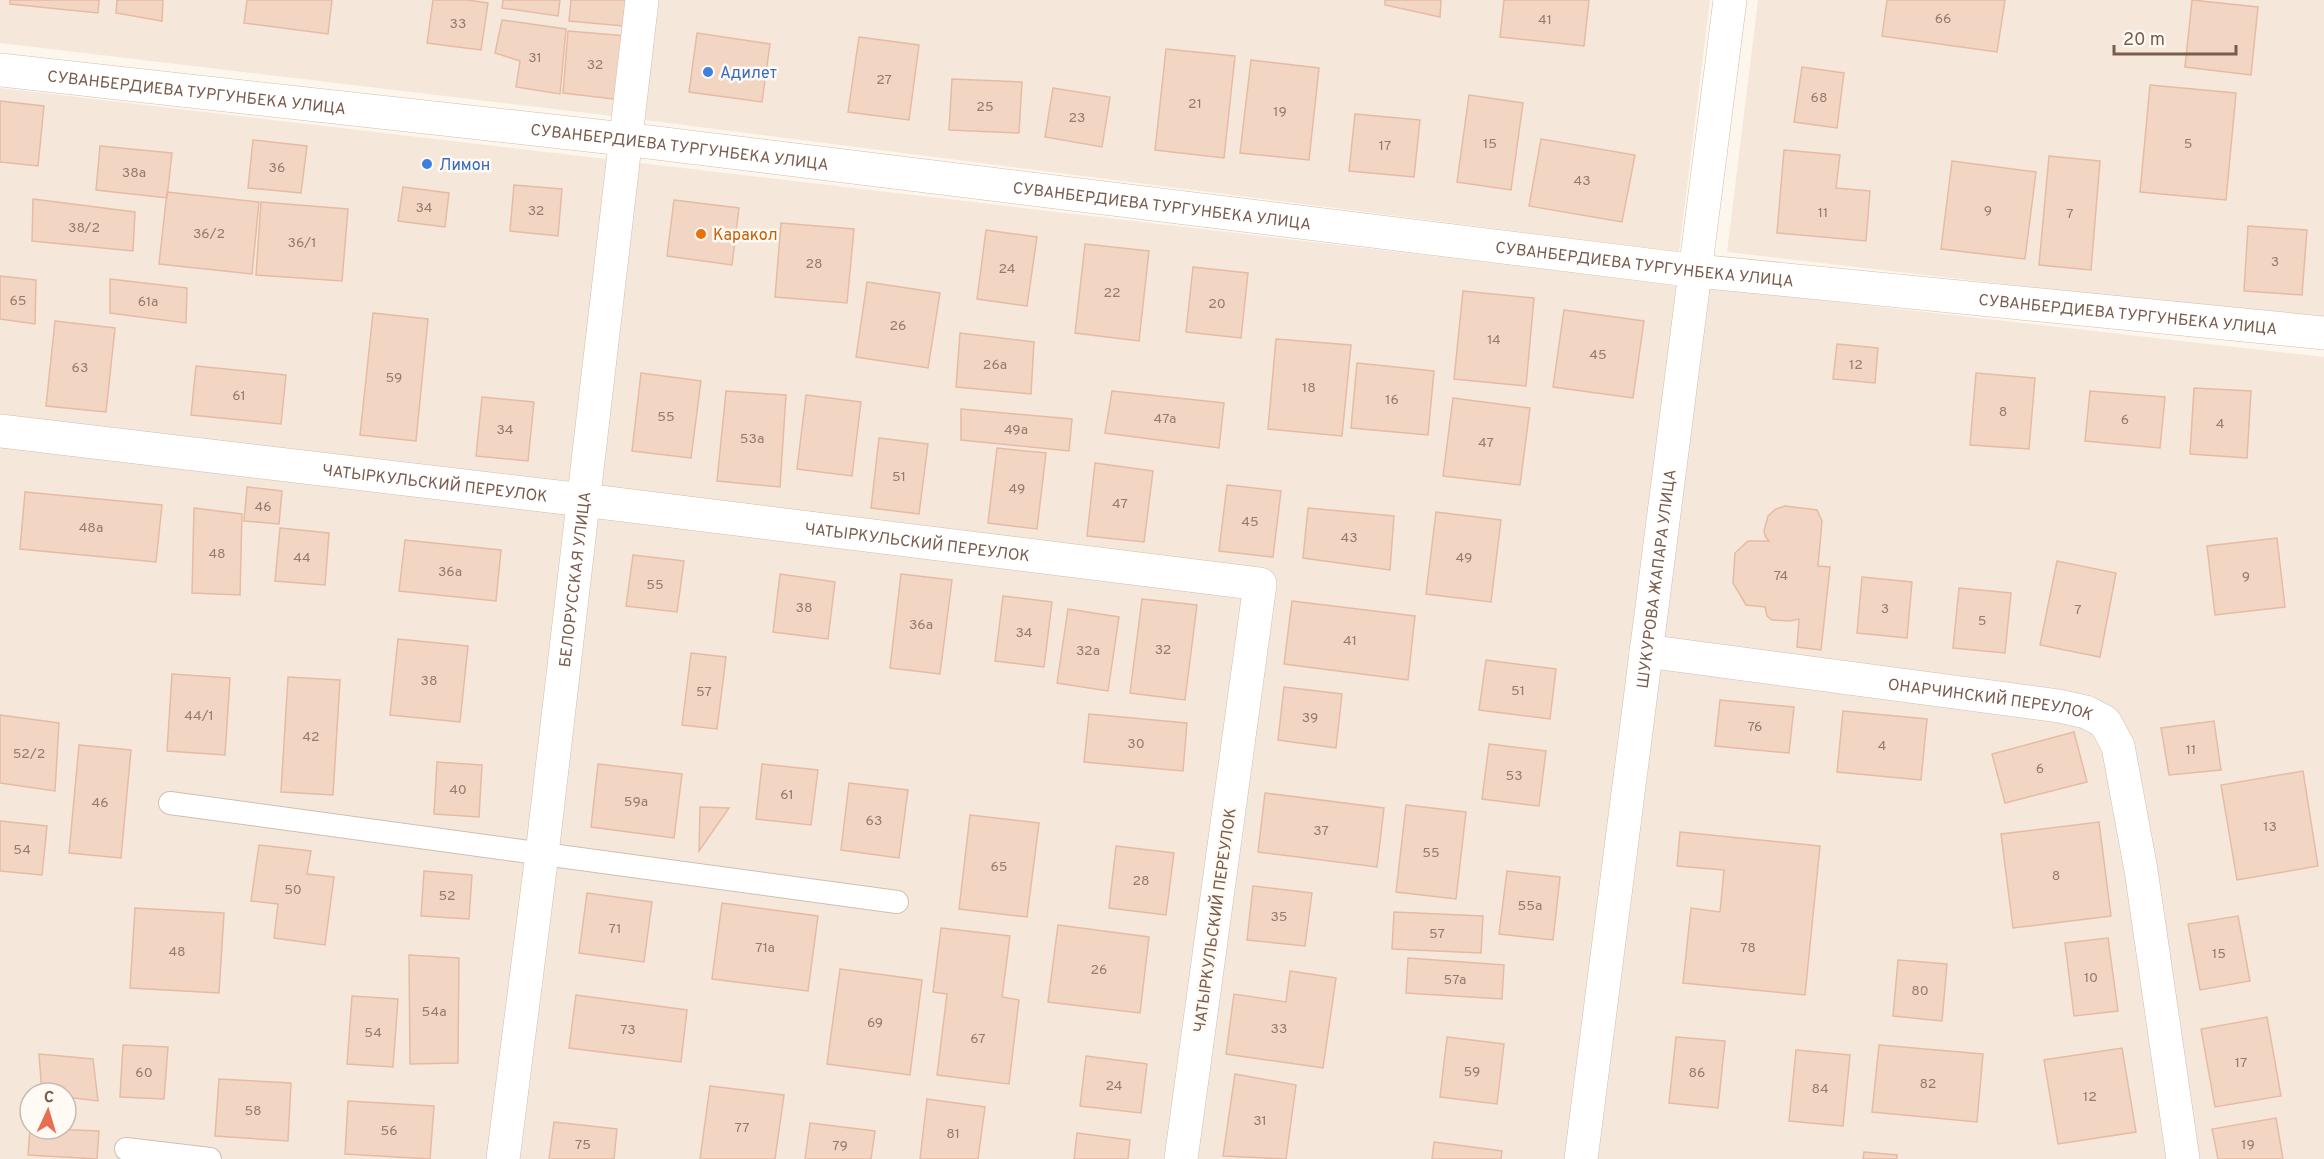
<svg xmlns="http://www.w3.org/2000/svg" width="2324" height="1159" viewBox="0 0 2324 1159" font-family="Overpass,sans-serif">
<rect width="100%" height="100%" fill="#fdf6ec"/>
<path fill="#f5e8da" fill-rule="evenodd" d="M 0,0 L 1710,0 L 1679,252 L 637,119 L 0,43 Z
M 1758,0 L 2324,0 L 2324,321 L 1727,252 Z
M 0,88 L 1680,285 L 1571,1159 L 0,1159 ZM 30,1093 L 66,1093 L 66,1129 L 30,1129 Z
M 1706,287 L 2324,357 L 2324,1159 L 1596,1159 Z"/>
<path fill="#f3d5c3" stroke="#e6bba3" stroke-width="1.5" d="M 10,0 L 99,0 L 98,13 L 10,4 Z
M 117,0 L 163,0 L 162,21 L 116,13 Z
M 247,0 L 332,0 L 328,34 L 244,23 Z
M 433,0 L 468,0 L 488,3 L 481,50 L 427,43 Z
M 503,0 L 560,0 L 558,16 L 502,8 Z
M 571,0 L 637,0 L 635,27 L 569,21 Z
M 1385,0 L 1441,0 L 1440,17 L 1385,5 Z
M 1504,0 L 1589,0 L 1584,46 L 1500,37 Z
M 1887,0 L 2005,0 L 1997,52 L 1882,36 Z
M 2192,0 L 2258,7 L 2251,75 L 2185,67 Z
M 502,20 L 566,29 L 560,94 L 516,87 L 520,61 L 495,53 Z
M 568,31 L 627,36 L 622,100 L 563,93 Z
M 697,33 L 770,44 L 762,102 L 689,92 Z
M 859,37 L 919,45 L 909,120 L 848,112 Z
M 1166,49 L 1235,56 L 1224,158 L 1155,150 Z
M 1251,60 L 1319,68 L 1309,160 L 1240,153 Z
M 1802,67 L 1844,73 L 1837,128 L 1794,122 Z
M 952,79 L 1022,82 L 1019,133 L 949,130 Z
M 2150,85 L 2236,93 L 2226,200 L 2140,192 Z
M 1053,88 L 1110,97 L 1102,147 L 1045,137 Z
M 1469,95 L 1523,103 L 1511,190 L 1457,182 Z
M 0,101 L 44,106 L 38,166 L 0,162 Z
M 1355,114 L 1420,120 L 1414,177 L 1349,171 Z
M 1541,139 L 1635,155 L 1622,222 L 1529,206 Z
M 253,140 L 307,146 L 301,193 L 248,188 Z
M 100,146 L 172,153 L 167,198 L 96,190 Z
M 1784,150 L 1840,155 L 1836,188 L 1870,191 L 1866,241 L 1777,233 Z
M 2049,156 L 2100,161 L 2091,270 L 2039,265 Z
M 1952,161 L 2036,172 L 2025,259 L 1941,249 Z
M 514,185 L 562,189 L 558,236 L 510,231 Z
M 403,187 L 449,193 L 445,227 L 398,221 Z
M 167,192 L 259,202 L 252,274 L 159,264 Z
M 33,199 L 135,212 L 133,251 L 32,241 Z
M 674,200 L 739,208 L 732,265 L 667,256 Z
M 261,202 L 348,209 L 342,281 L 256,275 Z
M 781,223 L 854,229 L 847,303 L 775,297 Z
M 2248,226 L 2307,230 L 2302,295 L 2244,291 Z
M 986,230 L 1037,237 L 1027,306 L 977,299 Z
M 1085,244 L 1149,251 L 1139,341 L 1075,333 Z
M 1193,267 L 1248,273 L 1241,338 L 1186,332 Z
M 0,276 L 36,280 L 35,324 L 0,319 Z
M 110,279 L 187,288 L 186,323 L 110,313 Z
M 867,282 L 940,293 L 928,368 L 856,357 Z
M 1463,291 L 1534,298 L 1526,386 L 1454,379 Z
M 1564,310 L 1644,321 L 1633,398 L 1553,387 Z
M 373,313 L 428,319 L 416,441 L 360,435 Z
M 55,321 L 115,328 L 106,412 L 46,406 Z
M 960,333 L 1034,342 L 1031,394 L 956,387 Z
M 1276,339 L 1351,345 L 1342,436 L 1268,429 Z
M 1837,344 L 1878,348 L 1875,383 L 1833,379 Z
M 1357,363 L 1434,371 L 1428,435 L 1351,428 Z
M 196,366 L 286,375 L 281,424 L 191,415 Z
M 641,373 L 701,381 L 691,458 L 632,451 Z
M 1976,373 L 2035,378 L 2029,449 L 1970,445 Z
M 2194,388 L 2251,391 L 2247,458 L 2190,454 Z
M 726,391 L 786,395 L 780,487 L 717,481 Z
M 1112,391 L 1224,403 L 1219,448 L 1105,433 Z
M 2090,391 L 2165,397 L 2160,448 L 2085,441 Z
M 806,395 L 861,402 L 852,476 L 797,469 Z
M 482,397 L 534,402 L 528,461 L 476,456 Z
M 1453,398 L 1530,408 L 1520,485 L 1443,476 Z
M 961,409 L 1072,419 L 1069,451 L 961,440 Z
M 879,438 L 928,444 L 919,514 L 871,508 Z
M 997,448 L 1046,453 L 1037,529 L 988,523 Z
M 1095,463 L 1153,471 L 1144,542 L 1087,536 Z
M 1227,485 L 1281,491 L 1273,557 L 1219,551 Z
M 247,487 L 282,491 L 279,524 L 244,521 Z
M 25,492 L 162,505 L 156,562 L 20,549 Z
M 1785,506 L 1817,510 L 1822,521 L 1818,566 L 1830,567 L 1821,650 L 1797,647 L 1799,619 L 1790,621 L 1772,620 L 1767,616 L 1765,607 L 1746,605 L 1733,583 L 1735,553 L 1748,541 L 1769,541 L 1765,536 L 1764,531 L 1768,516 L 1776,509 Z
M 194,508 L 242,514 L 240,595 L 192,593 Z
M 1308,508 L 1394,516 L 1390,570 L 1303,558 Z
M 1436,512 L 1501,520 L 1491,602 L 1426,594 Z
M 280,528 L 329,533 L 325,585 L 275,581 Z
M 2277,538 L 2285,607 L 2215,615 L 2207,546 Z
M 405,540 L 501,550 L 496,601 L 399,591 Z
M 633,555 L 684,561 L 677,612 L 626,606 Z
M 2057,561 L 2116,573 L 2100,657 L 2040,645 Z
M 780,574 L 835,582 L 828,639 L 773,632 Z
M 901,574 L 952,580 L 940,674 L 890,668 Z
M 1862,577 L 1912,582 L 1907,638 L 1857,633 Z
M 1959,588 L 2011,593 L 2005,653 L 1953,648 Z
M 1003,596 L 1052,602 L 1044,667 L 995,661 Z
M 1142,599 L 1197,605 L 1185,700 L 1130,693 Z
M 1292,601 L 1415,616 L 1408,680 L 1284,664 Z
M 1068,609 L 1119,617 L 1108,691 L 1057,683 Z
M 398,639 L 468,646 L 460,722 L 390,715 Z
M 691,653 L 726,657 L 717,729 L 682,725 Z
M 1486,660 L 1556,669 L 1550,719 L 1479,710 Z
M 172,674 L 230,678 L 225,755 L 167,751 Z
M 288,677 L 340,680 L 333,795 L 281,792 Z
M 1284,687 L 1342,694 L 1336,748 L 1278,740 Z
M 1720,700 L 1794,707 L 1789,753 L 1715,746 Z
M 1843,711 L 1927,719 L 1921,780 L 1837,772 Z
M 1089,714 L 1187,723 L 1183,771 L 1084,762 Z
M 0,715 L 59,723 L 55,791 L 0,783 Z
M 2214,721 L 2221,770 L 2169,775 L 2161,728 Z
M 2074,732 L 2087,782 L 2005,803 L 1992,754 Z
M 1489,744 L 1546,751 L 1539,806 L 1482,799 Z
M 79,745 L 131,750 L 121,858 L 69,853 Z
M 437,762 L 482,765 L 479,817 L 434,814 Z
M 598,764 L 682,774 L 674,838 L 591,827 Z
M 762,764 L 818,770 L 811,825 L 756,819 Z
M 2303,771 L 2318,866 L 2237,880 L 2221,785 Z
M 849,783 L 908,790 L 899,858 L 841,850 Z
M 1265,793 L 1384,808 L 1377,867 L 1258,852 Z
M 1406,805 L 1466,812 L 1456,899 L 1396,892 Z
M 700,807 L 729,808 L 699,851 Z
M 970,815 L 1039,823 L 1027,917 L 959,909 Z
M 0,821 L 47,826 L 42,875 L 0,871 Z
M 2099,822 L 2111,916 L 2013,928 L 2001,834 Z
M 1680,832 L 1820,846 L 1805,995 L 1683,983 L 1691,908 L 1720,912 L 1724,870 L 1677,866 Z
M 259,845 L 311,851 L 307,874 L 334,877 L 325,945 L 274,938 L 278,904 L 251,901 Z
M 1116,846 L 1174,853 L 1166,915 L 1109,908 Z
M 424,871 L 472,875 L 469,919 L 421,916 Z
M 1507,871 L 1560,877 L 1553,940 L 1499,934 Z
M 1253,886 L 1312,893 L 1305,946 L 1247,940 Z
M 587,893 L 652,902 L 644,962 L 579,953 Z
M 722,903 L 818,916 L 808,991 L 712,979 Z
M 135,908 L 224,913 L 219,993 L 130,988 Z
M 1394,912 L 1483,916 L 1481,953 L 1392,949 Z
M 2238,916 L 2250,981 L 2200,990 L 2188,924 Z
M 1058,925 L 1149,937 L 1140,1013 L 1048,1002 Z
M 941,928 L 1010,936 L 1002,997 L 1019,1000 L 1009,1084 L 937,1075 L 947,994 L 933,992 Z
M 2108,938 L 2118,1011 L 2074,1016 L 2065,943 Z
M 409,955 L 459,958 L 458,1063 L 410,1064 Z
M 1408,958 L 1504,965 L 1502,999 L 1406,993 Z
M 1898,960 L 1947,964 L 1942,1021 L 1893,1016 Z
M 840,969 L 922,980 L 910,1075 L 827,1064 Z
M 1290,971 L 1336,978 L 1323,1068 L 1226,1054 L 1234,994 L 1286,1002 Z
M 576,995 L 687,1010 L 681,1062 L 569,1048 Z
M 352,996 L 398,999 L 393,1067 L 347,1064 Z
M 2267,1017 L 2281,1096 L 2215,1107 L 2201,1029 Z
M 1447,1037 L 1504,1044 L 1497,1104 L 1440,1097 Z
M 1676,1037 L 1725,1041 L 1718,1108 L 1669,1103 Z
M 123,1045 L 168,1047 L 164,1099 L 120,1097 Z
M 1879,1045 L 1983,1054 L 1977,1122 L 1872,1112 Z
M 2122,1048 L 2136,1132 L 2058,1144 L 2044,1060 Z
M 1796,1050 L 1850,1055 L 1843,1126 L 1789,1121 Z
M 39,1054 L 93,1059 L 98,1101 L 66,1097 L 66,1093 L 42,1093 Z
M 1086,1056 L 1147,1064 L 1141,1113 L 1080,1106 Z
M 1235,1074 L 1296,1085 L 1286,1159 L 1223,1156 Z
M 219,1079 L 291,1083 L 288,1141 L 215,1136 Z
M 710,1086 L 784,1095 L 775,1159 L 700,1159 Z
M 927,1099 L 985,1107 L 978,1159 L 920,1159 Z
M 348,1101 L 434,1106 L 430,1159 L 345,1154 Z
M 2276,1118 L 2283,1159 L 2218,1159 L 2212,1129 Z
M 554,1122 L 617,1129 L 614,1159 L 549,1159 Z
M 810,1123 L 875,1131 L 871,1159 L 805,1159 Z
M 30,1128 L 99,1131 L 97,1159 L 28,1155 Z
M 1077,1133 L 1130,1140 L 1128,1159 L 1074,1159 Z
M 1434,1142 L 1502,1151 L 1501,1159 L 1432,1159 Z
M 1864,1152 L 1897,1155 L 1897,1159 L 1863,1159 Z"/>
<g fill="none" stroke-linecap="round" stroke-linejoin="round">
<defs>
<path id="service" d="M 170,803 L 897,902
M 126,1149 L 210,1159"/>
<g id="minor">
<path id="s1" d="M 0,70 L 624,139 L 1697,271 L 2324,333"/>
<path id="s2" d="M 0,431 L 583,500 L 1260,584 L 1181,1159"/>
<path id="s3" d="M 1646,651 L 2059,706 L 2086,712 L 2105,722 L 2118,746 L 2141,870 L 2183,1159"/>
<path id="s4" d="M 503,1159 L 542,854 L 642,0"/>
<path id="s5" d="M 1581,1159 L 1730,0"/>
</g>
</defs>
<use href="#service" stroke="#d1beb0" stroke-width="24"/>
<use href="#minor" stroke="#d1beb0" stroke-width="34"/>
<use href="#service" stroke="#fff" stroke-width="22"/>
<use href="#minor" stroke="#fff" stroke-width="33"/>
</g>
<g fill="#3f7fe0" stroke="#fffaf3" stroke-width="2">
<circle cx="708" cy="72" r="6"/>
<circle cx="427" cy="164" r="6"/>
</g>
<circle fill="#e8710a" stroke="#fffaf3" stroke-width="2" cx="701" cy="234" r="6"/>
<g text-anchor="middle" stroke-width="5" stroke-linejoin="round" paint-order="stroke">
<g font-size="14" fill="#987a6a">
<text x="1943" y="23">66</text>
<text x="1545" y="24">41</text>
<text x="458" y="28">33</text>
<text x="535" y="62">31</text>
<text x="595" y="69">32</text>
<text x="884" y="84">27</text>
<text x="1819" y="102">68</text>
<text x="1195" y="108">21</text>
<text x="985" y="111">25</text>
<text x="1280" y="116">19</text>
<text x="1077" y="122">23</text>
<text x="1490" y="148">15</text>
<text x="2188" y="148">5</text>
<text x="1385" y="150">17</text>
<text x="277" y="172">36</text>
<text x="134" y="177">38а</text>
<text x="1582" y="185">43</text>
<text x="424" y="212">34</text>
<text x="536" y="215">32</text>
<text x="1988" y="215">9</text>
<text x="1823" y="217">11</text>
<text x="2070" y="218">7</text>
<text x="84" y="232">38/2</text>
<text x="209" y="238">36/2</text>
<text x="302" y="247">36/1</text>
<text x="2275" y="266">3</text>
<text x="814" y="268">28</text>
<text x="1007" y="273">24</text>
<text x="1112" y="297">22</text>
<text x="18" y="305">65</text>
<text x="148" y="306">61а</text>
<text x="1217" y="308">20</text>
<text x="898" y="330">26</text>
<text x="1494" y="344">14</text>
<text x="1598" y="359">45</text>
<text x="995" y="369">26а</text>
<text x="1856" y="369">12</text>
<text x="80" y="372">63</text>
<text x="394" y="382">59</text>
<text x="1309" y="392">18</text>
<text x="239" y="400">61</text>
<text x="1392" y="404">16</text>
<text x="2003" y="416">8</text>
<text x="666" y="421">55</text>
<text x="1165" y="423">47а</text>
<text x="2125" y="424">6</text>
<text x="2220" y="428">4</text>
<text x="505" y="434">34</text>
<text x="1016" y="434">49а</text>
<text x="752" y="443">53а</text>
<text x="1486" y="447">47</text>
<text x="899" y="481">51</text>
<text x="1017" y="493">49</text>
<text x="1120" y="508">47</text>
<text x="263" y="511">46</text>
<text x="1250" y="526">45</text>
<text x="91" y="532">48а</text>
<text x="1349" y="542">43</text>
<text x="217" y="558">48</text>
<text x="302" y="562">44</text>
<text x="1464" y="562">49</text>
<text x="450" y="576">36а</text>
<text x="1781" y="580">74</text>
<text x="2246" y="581">9</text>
<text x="655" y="589">55</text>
<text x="804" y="612">38</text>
<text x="1885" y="613">3</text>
<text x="2078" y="614">7</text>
<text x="1982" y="625">5</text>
<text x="921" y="629">36а</text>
<text x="1024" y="637">34</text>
<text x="1350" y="645">41</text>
<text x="1163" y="654">32</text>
<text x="1088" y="655">32а</text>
<text x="429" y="685">38</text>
<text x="1518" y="695">51</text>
<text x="704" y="696">57</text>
<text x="199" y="720">44/1</text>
<text x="1310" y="722">39</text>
<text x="1755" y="731">76</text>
<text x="311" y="741">42</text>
<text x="1136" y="748">30</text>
<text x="1882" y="750">4</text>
<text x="2191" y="754">11</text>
<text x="29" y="758">52/2</text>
<text x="2040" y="773">6</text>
<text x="1514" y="780">53</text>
<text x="458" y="794">40</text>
<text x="787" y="799">61</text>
<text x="636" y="806">59а</text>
<text x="100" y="807">46</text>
<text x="874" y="825">63</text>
<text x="2270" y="831">13</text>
<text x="1321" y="835">37</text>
<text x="22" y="854">54</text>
<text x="1431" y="857">55</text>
<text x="999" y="871">65</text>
<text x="2056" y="880">8</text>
<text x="1141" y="885">28</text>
<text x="293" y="894">50</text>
<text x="447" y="900">52</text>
<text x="1530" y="910">55а</text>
<text x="1279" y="921">35</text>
<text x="615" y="933">71</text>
<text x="1437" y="938">57</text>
<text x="765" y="952">71а</text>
<text x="1748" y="952">78</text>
<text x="177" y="956">48</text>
<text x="2219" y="958">15</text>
<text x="1099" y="974">26</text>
<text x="2091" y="982">10</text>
<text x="1455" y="984">57а</text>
<text x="1920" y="995">80</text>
<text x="434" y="1016">54а</text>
<text x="875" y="1027">69</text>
<text x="1279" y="1033">33</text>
<text x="628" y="1034">73</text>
<text x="373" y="1037">54</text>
<text x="978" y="1043">67</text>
<text x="2241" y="1067">17</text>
<text x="1472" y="1076">59</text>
<text x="144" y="1077">60</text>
<text x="1697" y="1077">86</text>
<text x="1928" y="1088">82</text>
<text x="1114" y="1090">24</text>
<text x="1820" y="1093">84</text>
<text x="2090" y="1101">12</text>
<text x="253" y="1115">58</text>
<text x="1260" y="1125">31</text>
<text x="742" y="1132">77</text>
<text x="389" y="1135">56</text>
<text x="953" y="1138">81</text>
<text x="583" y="1149">75</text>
<text x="2248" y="1149">19</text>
<text x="840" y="1150">79</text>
</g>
<g font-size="16" fill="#366cbe" stroke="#fffaf3" text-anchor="start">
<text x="720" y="78">Адилет</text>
<text x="439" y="170">Лимон</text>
</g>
<g font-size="16" fill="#7a5c4d" stroke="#fffaf3">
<text dy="6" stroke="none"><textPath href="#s1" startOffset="198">СУВАНБЕРДИЕВА ТУРГУНБЕКА УЛИЦА</textPath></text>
<text dy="6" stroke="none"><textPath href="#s1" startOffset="684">СУВАНБЕРДИЕВА ТУРГУНБЕКА УЛИЦА</textPath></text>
<text dy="6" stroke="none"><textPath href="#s1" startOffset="1170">СУВАНБЕРДИЕВА ТУРГУНБЕКА УЛИЦА</textPath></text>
<text dy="6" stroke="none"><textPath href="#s1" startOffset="1656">СУВАНБЕРДИЕВА ТУРГУНБЕКА УЛИЦА</textPath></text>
<text dy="6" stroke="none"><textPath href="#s1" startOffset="2142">СУВАНБЕРДИЕВА ТУРГУНБЕКА УЛИЦА</textPath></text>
<text dy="6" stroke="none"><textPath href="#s2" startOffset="438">ЧАТЫРКУЛЬСКИЙ ПЕРЕУЛОК</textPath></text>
<text dy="6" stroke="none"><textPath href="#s2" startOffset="924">ЧАТЫРКУЛЬСКИЙ ПЕРЕУЛОК</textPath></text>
<text dy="6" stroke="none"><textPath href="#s4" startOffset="584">БЕЛОРУССКАЯ УЛИЦА</textPath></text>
<text dy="6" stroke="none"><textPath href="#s5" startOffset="585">ШУКУРОВА ЖАПАРА УЛИЦА</textPath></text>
<text dy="6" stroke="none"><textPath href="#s3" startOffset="348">ОНАРЧИНСКИЙ ПЕРЕУЛОК</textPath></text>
<text transform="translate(1214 920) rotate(-82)" y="6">ЧАТЫРКУЛЬСКИЙ ПЕРЕУЛОК</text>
</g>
<g font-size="16" fill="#c56008" stroke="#fffaf3" text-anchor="start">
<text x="713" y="240">Каракол</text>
</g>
</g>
<g transform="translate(48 1111) rotate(4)"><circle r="28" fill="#fffaf3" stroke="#cabbb1" stroke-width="1.5"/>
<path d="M0-4.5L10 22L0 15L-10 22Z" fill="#e76f51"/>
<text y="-9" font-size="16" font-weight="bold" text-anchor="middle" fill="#7a5c4d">С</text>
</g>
<path d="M2114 45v9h122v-9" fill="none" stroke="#7a5c4d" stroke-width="3"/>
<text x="2123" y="45" font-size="18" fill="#7a5c4d" stroke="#fffaf3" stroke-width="4.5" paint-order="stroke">20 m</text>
</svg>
